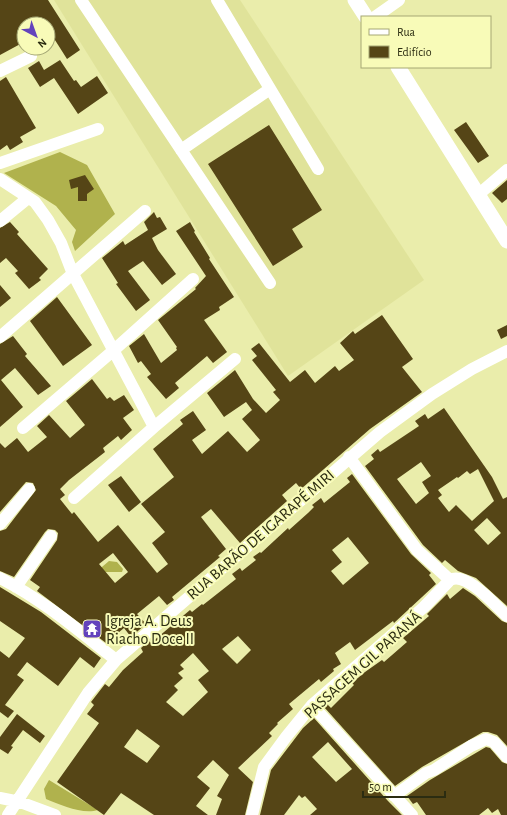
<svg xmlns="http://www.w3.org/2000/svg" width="507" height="815" viewBox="0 0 507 815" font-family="'Alegreya Sans',sans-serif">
<rect width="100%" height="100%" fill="#eaedab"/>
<path fill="#e0e39a" d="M 54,0 L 240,0 L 424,280 L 288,376 Z"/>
<path fill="#b0b24d" d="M 60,152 L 87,165 L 115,214 L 75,251 L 72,242 L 76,230 L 56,206 L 4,173 Z
M 109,561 L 117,562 L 123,569 L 122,572 L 105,572 L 89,578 Z
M 49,780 L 98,810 C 83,815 61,805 46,799 L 44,789 Z"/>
<path fill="#554516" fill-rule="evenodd" d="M 0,0 L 48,0 L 80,50 L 67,59 L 48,29 L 48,24 L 24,24 L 24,42 L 0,55 Z
M 60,60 L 74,81 L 76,80 L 81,87 L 97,76 L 108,93 L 78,114 L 54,78 L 40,87 L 28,68 L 39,61 L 44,70 Z
M 6,77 L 36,128 L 20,137 L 23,142 L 10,150 L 7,145 L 0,150 L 0,81 Z
M 466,122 L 489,156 L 478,163 L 454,130 Z
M 269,125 L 322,210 L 292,229 L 303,247 L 273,266 L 208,164 Z
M 85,175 L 94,189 L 87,194 L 87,201 L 78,201 L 78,187 L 71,189 L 69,180 Z
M 507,180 L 507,199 L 502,203 L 492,193 Z
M 154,212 L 157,218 L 160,217 L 167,229 L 152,238 L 158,250 L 176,274 L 162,285 L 143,261 L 128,271 L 150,300 L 136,311 L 116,284 L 118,283 L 102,258 L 123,241 L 125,245 L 148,230 L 144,222 Z
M 10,222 L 19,232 L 17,234 L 48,269 L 39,278 L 41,280 L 29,289 L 15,273 L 18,271 L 6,258 L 0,263 L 0,228 Z
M 190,222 L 195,231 L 194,232 L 210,258 L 209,259 L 234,297 L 219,307 L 220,310 L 204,320 L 227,352 L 213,363 L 207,356 L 175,383 L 179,388 L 166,399 L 147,377 L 151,374 L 141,361 L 138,363 L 129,346 L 144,334 L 161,363 L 177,350 L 176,348 L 177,347 L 158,320 L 196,289 L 195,288 L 206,276 L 176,231 Z
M 0,285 L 11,298 L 0,307 Z
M 57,297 L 92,345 L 63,366 L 30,321 Z
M 382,315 L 413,359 L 402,367 L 422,392 L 370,429 L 301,489 L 296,483 L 282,495 L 287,501 L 240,543 L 211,509 L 201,517 L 226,549 L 218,556 L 220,557 L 172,597 L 174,600 L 167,605 L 159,596 L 137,614 L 146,624 L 131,637 L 124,628 L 106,643 L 37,591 L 40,587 L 30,580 L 57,540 L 58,533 L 55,530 L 48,529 L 45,532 L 14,577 L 0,571 L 0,531 L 6,529 L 36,490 L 33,483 L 26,482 L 0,512 L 0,443 L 5,448 L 17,438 L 28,452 L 47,437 L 37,426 L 49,415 L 70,438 L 85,425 L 66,401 L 92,379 L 107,399 L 110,397 L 114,401 L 124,395 L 134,410 L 123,418 L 132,430 L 121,440 L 118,436 L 103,448 L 105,452 L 69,480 L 60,489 L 65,495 L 60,499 L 72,514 L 74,512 L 98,542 L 118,525 L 157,573 L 168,564 L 152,543 L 165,532 L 141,504 L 174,477 L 153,449 L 183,424 L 180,420 L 193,411 L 206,430 L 192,440 L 202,454 L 228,431 L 247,452 L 260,440 L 242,419 L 252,410 L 246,402 L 224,417 L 207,393 L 235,370 L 253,399 L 266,413 L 280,400 L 273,392 L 276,390 L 252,360 L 257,356 L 251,349 L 259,343 L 290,382 L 305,370 L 315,383 L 335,366 L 339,371 L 354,360 L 340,343 L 353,331 L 355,334 ZM 113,553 L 128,572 L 115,583 L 99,564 Z
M 507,325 L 507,336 L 501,339 L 497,330 Z
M 13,336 L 27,354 L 25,356 L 51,386 L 38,395 L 15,368 L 1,380 L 23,407 L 0,427 L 0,344 Z
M 444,408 L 492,477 L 503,499 L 507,497 L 507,606 L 476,578 L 458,571 L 445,560 L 442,563 L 423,545 L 365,466 L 374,459 L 371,455 L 378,449 L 380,452 L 419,426 L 415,421 L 425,414 L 428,419 ZM 421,462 L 431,476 L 422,482 L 429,493 L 416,504 L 397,479 ZM 478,469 L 494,501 L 472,521 L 456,505 L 449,512 L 438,498 L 442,495 L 438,490 L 457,477 L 458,478 L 467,471 L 470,474 ZM 487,518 L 501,533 L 488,545 L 474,530 Z
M 352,474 L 411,554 L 431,573 L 429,575 L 436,584 L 394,623 L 393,621 L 355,650 L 350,642 L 335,653 L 341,664 L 333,669 L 334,671 L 321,682 L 319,679 L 289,704 L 293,709 L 277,723 L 278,724 L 269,733 L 272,736 L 238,768 L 253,782 L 245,815 L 216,815 L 222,799 L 217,796 L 229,775 L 213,760 L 197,777 L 210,788 L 196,806 L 208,815 L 154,815 L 121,793 L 104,815 L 57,782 L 99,723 L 87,714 L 94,705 L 91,702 L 105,684 L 109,687 L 123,670 L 143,652 L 141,648 L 149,641 L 151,643 L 190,610 L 192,612 L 202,604 L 203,605 L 236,579 L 232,574 L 240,568 L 242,571 L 256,560 L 253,557 L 260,552 L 261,553 L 288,528 L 289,530 L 308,513 L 314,507 L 312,505 L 321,498 L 324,503 L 350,482 L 347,478 ZM 348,537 L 369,563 L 343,585 L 331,571 L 342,562 L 332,550 ZM 238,636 L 251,650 L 237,664 L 222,649 ZM 193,653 L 209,671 L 198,680 L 208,692 L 183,716 L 166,702 L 178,690 L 174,686 L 183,678 L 178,673 L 184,669 L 180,665 ZM 137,729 L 160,746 L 147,763 L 124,747 Z
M 121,476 L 141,502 L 129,512 L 108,485 Z
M 0,587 L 41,612 L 101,658 L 94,668 L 80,657 L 58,686 L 27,662 L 17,675 L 24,680 L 5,705 L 14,711 L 8,718 L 0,712 L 0,651 L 9,658 L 25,638 L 0,621 Z
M 463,588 L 475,596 L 502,621 L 507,623 L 507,746 L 497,735 L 488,732 L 483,732 L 422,767 L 395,786 L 324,707 L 327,704 L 331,708 L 354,685 L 352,683 L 365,672 L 382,660 L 384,662 L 407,642 L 403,638 L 429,616 L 427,614 L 447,594 L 450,599 Z
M 17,714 L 45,736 L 40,743 L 23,730 L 11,746 L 13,747 L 8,754 L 0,749 L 0,737 Z
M 314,718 L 388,801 L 402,815 L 310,815 L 317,809 L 305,796 L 302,798 L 299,795 L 284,815 L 260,815 L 271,770 L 303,728 ZM 328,742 L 352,769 L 336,782 L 312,757 Z
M 486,747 L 490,748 L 502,762 L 507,764 L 507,815 L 501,815 L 498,809 L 492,813 L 488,808 L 479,815 L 426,815 L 417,802 L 413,804 L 407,796 L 430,780 Z"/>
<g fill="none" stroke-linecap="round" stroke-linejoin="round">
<path stroke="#fff" stroke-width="12" d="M 81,0 L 270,283
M 217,0 L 318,169
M 375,17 L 399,0
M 0,71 L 31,56
M 181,150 L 270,89
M 0,163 L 98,129
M 0,179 L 35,202 L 48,220 L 61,243 L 73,274 L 154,427
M 479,194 L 507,170
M 0,221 L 28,198
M 0,337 L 145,211
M 23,428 L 114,350 L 193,279
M 349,457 L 417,550 L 450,580 C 466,571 495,605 507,616
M 74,498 L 154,427 L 235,359
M 0,524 L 29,489
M 0,578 C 42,599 79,631 116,660
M 16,587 L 51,536
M 312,705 L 412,815
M 394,796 L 426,773 L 434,770 L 471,746 L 486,739 L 494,742 L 507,757
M 0,798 L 20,802 L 55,815
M 8,815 L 88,693 L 116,660 L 380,432 L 432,394 L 472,369 L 507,351
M 252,815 L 264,767 L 286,737 L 312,705 L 424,607 L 450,580"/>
<path stroke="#fff" stroke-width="15" d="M 355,0 L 366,17
M 398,67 L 507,241"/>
</g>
<defs>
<symbol id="temple-square" viewBox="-11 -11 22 22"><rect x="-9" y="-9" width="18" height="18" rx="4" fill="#6343bc" stroke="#f8fbb8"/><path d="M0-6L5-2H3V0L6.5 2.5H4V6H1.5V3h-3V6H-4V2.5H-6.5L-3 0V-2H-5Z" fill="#fff"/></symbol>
</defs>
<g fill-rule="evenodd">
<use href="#temple-square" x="81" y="618" width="22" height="22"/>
</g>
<g text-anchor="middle" stroke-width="4" stroke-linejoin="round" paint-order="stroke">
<g font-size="16" fill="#2b2c11" stroke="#f8fbb8">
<text transform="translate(260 534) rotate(-41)" y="6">RUA BARÃO DE IGARAPÉ MIRI</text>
<text transform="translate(362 664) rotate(-42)" y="6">PASSAGEM GIL PARANÁ</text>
</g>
<g font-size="16" fill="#2b2c11" stroke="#f8fbb8" text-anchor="start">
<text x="106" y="626">Igreja A. Deus<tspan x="106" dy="18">Riacho Doce II</tspan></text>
</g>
</g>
<rect x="361" y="16" width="130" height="52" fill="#f8fbb8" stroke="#a6a875"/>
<rect x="369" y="29" width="20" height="6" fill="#ffffff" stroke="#a6a875"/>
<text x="397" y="36" font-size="12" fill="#2b2c11">Rua</text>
<rect x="369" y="46" width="20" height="12" fill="#554516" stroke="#a6a875"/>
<text x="397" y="56" font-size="12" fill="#2b2c11">Edifício</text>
<g transform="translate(36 36) rotate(139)"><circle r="19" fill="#f8fbb8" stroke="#a6a875"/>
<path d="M0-3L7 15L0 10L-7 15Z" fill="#6343bc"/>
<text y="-6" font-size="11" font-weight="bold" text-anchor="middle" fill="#2b2c11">N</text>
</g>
<path d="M363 791v6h82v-6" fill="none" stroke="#2b2c11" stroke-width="2"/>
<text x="369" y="791" font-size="12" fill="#2b2c11" stroke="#f8fbb8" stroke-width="3" paint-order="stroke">50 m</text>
</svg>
